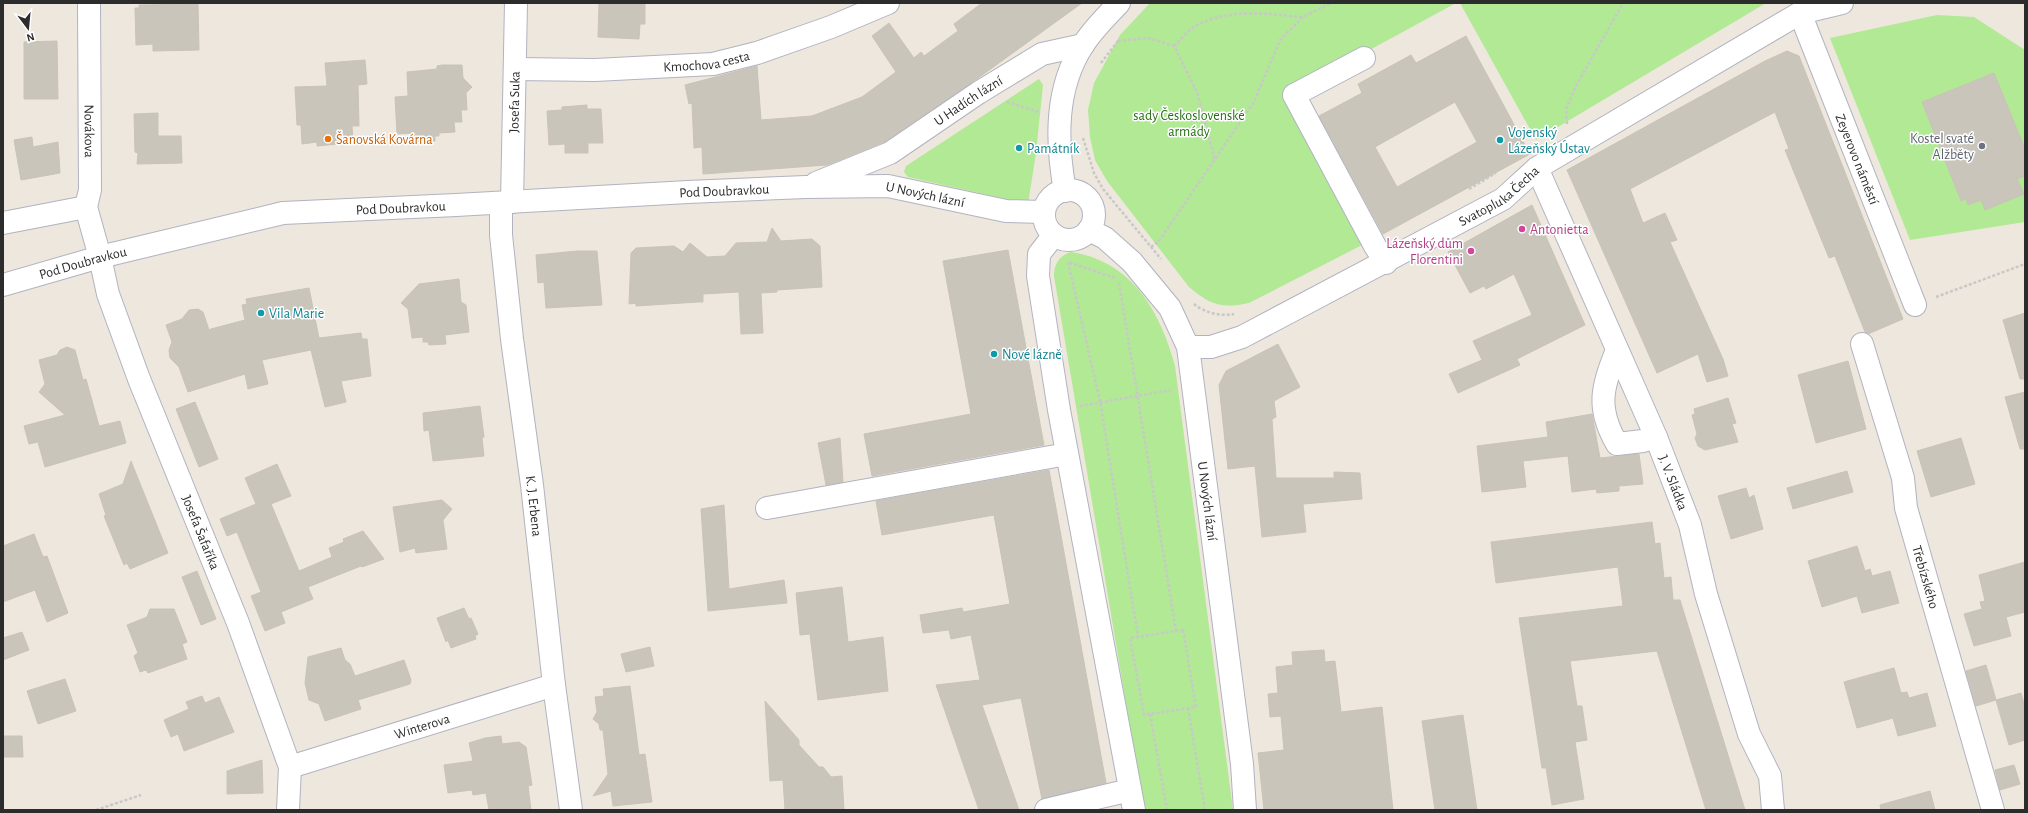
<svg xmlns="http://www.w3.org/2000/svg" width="2028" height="813" viewBox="0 0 2028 813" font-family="'Alegreya Sans',sans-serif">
<rect width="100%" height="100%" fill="#eee7dd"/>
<path fill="#b1e995" d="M 1150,3 L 1456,3 L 1285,96 L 1366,243 L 1249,303 C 1222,309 1210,305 1189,287 L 1107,181 L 1095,160 L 1090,137 L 1088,110 L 1094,83 L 1120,35 Z
M 1460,3 L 1766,3 L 1536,140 Z
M 1937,15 L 1974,17 L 2025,50 L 2025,222 L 1910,240 L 1830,38 Z
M 1039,79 L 1043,85 L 1036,153 L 1028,204 L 908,177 L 904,172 L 906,166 Z
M 1071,252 C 1132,261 1160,311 1175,366 L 1233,810 L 1144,810 L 1054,276 C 1054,264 1059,256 1071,252 Z"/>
<path fill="#c9c5bb" stroke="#cac3b6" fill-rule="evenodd" d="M 599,3 L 645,3 L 645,24 L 640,24 L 639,39 L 598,37 Z
M 982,3 L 1082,3 L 974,81 L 884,142 L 827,165 L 703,174 L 702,147 L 694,148 L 692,103 L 689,104 L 685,85 L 757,66 L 761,120 L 812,116 L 862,97 L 896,72 L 872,36 L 889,23 L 914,58 L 921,52 L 924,56 L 958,31 L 954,24 Z
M 198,4 L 199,50 L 153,51 L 153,44 L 136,45 L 135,8 L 139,8 L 139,5 Z
M 1466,36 L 1530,154 L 1383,234 L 1319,116 L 1362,93 L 1358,84 L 1411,55 L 1416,63 ZM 1455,102 L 1477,142 L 1397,187 L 1375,147 Z
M 57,41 L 58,99 L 24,99 L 24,42 Z
M 1787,51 L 1799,56 L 1903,319 L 1868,334 L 1865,332 L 1835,256 L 1829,258 L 1785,150 L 1789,149 L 1775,112 L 1630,189 L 1643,223 L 1665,213 L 1677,240 L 1670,242 L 1723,359 L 1728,376 L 1707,382 L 1698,354 L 1657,373 L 1567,170 L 1765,61 Z
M 365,60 L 367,84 L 358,85 L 359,126 L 352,126 L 353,140 L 338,141 L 338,144 L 317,146 L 317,142 L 302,144 L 301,125 L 297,125 L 295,87 L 327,86 L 325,63 Z
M 442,65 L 462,65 L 463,78 L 472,87 L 466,93 L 467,110 L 461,110 L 462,122 L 454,122 L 455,132 L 439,133 L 439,136 L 435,136 L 435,141 L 419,142 L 418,137 L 414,137 L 414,133 L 397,134 L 395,97 L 408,96 L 407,72 L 437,69 L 437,66 Z
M 1994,73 L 2025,149 L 2025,176 L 2017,179 L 2024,194 L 1985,210 L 1981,200 L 1968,205 L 1966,199 L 1961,201 L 1922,102 Z
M 587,105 L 587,109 L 601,109 L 603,143 L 588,143 L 588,153 L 565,153 L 565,144 L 549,145 L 547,111 L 562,110 L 562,107 Z
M 158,113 L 158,136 L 181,136 L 182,163 L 137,164 L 138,153 L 135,152 L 134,114 Z
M 32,137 L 33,147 L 58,142 L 60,173 L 21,180 L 14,140 Z
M 1532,205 L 1585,325 L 1517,359 L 1520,365 L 1458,393 L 1449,374 L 1482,360 L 1473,341 L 1532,315 L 1514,274 L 1486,289 L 1484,286 L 1470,293 L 1448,252 Z
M 772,228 L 781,241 L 812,239 L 820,246 L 822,287 L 777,290 L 777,292 L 761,293 L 763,333 L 741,334 L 739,292 L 703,294 L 703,302 L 698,302 L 636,306 L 636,303 L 629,304 L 631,253 L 636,248 L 674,246 L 683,252 L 690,243 L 707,257 L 725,256 L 736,243 L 767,242 Z
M 1008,250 L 1044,445 L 872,476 L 864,434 L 971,414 L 943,261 Z
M 577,251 L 597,251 L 602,305 L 546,308 L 544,282 L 538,283 L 536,255 Z
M 459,279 L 461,302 L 466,305 L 469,332 L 445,335 L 446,344 L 429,345 L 428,342 L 423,342 L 423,337 L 412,338 L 408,309 L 401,303 L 419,284 Z
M 309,288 L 319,338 L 361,333 L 362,339 L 367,339 L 371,376 L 341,381 L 346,402 L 325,407 L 311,350 L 262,360 L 268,384 L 248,389 L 245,374 L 188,392 L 179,367 L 170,358 L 169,350 L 172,342 L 166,325 L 182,319 L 189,310 L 198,309 L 203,312 L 209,330 L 211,329 L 245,320 L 242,305 L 247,304 L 246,299 Z
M 2025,313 L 2025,379 L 2020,379 L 2003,320 Z
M 1278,344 L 1300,387 L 1274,401 L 1276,417 L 1272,419 L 1276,478 L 1334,478 L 1334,472 L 1360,473 L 1362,499 L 1303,504 L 1306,532 L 1262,537 L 1255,466 L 1228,469 L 1219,385 L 1226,371 Z
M 67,347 L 75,350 L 83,380 L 86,379 L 99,426 L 120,421 L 126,443 L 45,467 L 38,442 L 29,444 L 24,426 L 65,415 L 39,392 L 45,384 L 39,360 L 57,355 L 60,350 Z
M 1848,361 L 1866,429 L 1816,443 L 1798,375 Z
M 2025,392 L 2025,449 L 2020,449 L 2005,397 Z
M 1728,398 L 1736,423 L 1732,424 L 1738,442 L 1705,450 L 1698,446 L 1695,438 L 1697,434 L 1692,415 L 1695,414 L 1694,409 Z
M 195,402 L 218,459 L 199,467 L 176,409 Z
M 480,406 L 484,437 L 482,438 L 484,456 L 433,461 L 429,430 L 424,431 L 423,413 Z
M 1592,414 L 1600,458 L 1639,454 L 1643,484 L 1619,486 L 1619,491 L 1597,493 L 1596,489 L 1572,492 L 1568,456 L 1523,461 L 1526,487 L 1482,492 L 1477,446 L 1548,437 L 1546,422 Z
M 840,438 L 843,482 L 826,485 L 818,443 Z
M 1961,438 L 1975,484 L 1931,497 L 1917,451 Z
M 131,461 L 168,553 L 130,569 L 127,563 L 124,565 L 104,516 L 106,515 L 99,494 L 123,484 Z
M 277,464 L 291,496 L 271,504 L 299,571 L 332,557 L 329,548 L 344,542 L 343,539 L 363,531 L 384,559 L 362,567 L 361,566 L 308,587 L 313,599 L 281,612 L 285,623 L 265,631 L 251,596 L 261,592 L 237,532 L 227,536 L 220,519 L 256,504 L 245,478 Z
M 1049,470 L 1106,783 L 1042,799 L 1021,698 L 982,705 L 1019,810 L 979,810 L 936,685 L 980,680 L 971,635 L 951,639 L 949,630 L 923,633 L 920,615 L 962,608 L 963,612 L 1010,604 L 994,515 L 882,535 L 876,501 Z
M 1847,471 L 1853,492 L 1793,509 L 1787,488 Z
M 1746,488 L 1749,498 L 1754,495 L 1763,529 L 1731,539 L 1718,496 Z
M 442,500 L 452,509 L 443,520 L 447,549 L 416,553 L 415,548 L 400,552 L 393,507 Z
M 724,505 L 729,589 L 784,580 L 787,603 L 708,611 L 701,509 Z
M 1652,522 L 1655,544 L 1660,543 L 1664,578 L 1671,577 L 1673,600 L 1680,600 L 1745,810 L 1706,810 L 1657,651 L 1570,661 L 1577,706 L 1582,706 L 1587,740 L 1575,742 L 1584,799 L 1552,805 L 1546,768 L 1542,768 L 1519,618 L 1623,606 L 1618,567 L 1496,583 L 1491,542 Z
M 34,534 L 43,557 L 47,556 L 68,613 L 47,622 L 35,590 L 3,602 L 3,546 Z
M 1857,546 L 1865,571 L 1870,569 L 1872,576 L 1890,571 L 1899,603 L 1862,613 L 1857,596 L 1822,607 L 1808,561 Z
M 2025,562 L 2025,612 L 2006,617 L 2011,636 L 1974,646 L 1964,614 L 1982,609 L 1980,602 L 1985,601 L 1979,575 Z
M 197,571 L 216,619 L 201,625 L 182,577 Z
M 842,587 L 848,642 L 883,637 L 888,691 L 818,700 L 810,634 L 800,635 L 796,593 Z
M 464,608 L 469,619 L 471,618 L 478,634 L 475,636 L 476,639 L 451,648 L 448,640 L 446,642 L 437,618 Z
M 150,609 L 174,609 L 187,642 L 182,644 L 187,659 L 148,673 L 146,670 L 140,672 L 134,656 L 138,653 L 127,625 L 147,617 Z
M 22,632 L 29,650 L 3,660 L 3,638 Z
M 650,647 L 654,666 L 626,672 L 621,654 Z
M 341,648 L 345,660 L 350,664 L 355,676 L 404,660 L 411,680 L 410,684 L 358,700 L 361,709 L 325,721 L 319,704 L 309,700 L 305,683 L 308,657 Z
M 1324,650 L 1325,662 L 1335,661 L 1341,712 L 1382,707 L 1393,810 L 1264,810 L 1258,753 L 1284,750 L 1281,716 L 1270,717 L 1268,694 L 1278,693 L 1276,667 L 1293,665 L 1292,652 Z
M 1986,665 L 1996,700 L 1976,706 L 1966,671 Z
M 1894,668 L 1901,693 L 1907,692 L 1909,698 L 1927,693 L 1936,726 L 1898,736 L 1893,718 L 1857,728 L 1844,682 Z
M 65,679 L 76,711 L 38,724 L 27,691 Z
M 630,686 L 639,755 L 645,754 L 652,802 L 613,806 L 611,791 L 593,796 L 608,774 L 603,730 L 600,730 L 599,724 L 593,719 L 597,712 L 595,697 L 604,696 L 603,689 Z
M 2021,693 L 2025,707 L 2025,740 L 2009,745 L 1996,700 Z
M 202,696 L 205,703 L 219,697 L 234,732 L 184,751 L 178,734 L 171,737 L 164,720 L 189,709 L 186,702 Z
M 765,701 L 799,740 L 799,745 L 819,767 L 823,767 L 831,777 L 842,776 L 844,810 L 785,810 L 783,780 L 770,781 Z
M 1463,715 L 1477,810 L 1435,810 L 1422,721 Z
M 3,736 L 22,736 L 23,757 L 3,757 Z
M 501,736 L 502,744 L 519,742 L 526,747 L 532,785 L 528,786 L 531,810 L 489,810 L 486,793 L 473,795 L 472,790 L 448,793 L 444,765 L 473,761 L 469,743 L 485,738 Z
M 262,760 L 263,793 L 227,794 L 227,771 Z
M 2014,765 L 2020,784 L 2000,790 L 1995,770 Z
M 1930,791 L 1935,810 L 1881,810 L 1880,805 Z"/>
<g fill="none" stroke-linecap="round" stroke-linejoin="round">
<defs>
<g id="minor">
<path id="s1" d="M 89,3 L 90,190 L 86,207 L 100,257 L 108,294 L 139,379 L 238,623 L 290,767 L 288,810"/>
<path id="s2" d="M 1800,13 L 1915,305"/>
<path d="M 1364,58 L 1294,95 L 1375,246 L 1386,263"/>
<path id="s3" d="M 515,69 L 595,70 L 713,64 L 757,53 L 831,27 L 888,3"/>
<path id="s4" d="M 1537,168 L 1656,437 L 1690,525 L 1706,594 L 1749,734 L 1770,776 L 1773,810"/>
<path id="s5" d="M 816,183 L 890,153 L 978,93 L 1042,54 L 1083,45"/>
<circle cx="1069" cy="215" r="25"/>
<path d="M 1065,191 C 1056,141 1055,88 1083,45 C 1093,29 1107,16 1119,3"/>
<path id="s6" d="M 512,202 L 516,3"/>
<path id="s7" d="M 501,203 L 501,235 L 512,339 L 532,485 L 554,685 L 571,810"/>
<path d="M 3,223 L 86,207"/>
<path id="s8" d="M 1089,230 L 1105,238 L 1132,262 L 1170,308 L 1188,347 L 1242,764 L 1245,810"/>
<path d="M 1054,235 L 1039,254 L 1038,276 L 1059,410 L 1134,810"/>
<path id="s9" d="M 3,285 L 100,257 L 283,213 L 456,205 L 688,192 L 806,187 L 888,186 L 1006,211 L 1044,212"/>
<path id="s10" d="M 1862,344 L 1903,478 L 1906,508 L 1993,810"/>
<path id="s11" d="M 1188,347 L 1211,347 L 1242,337 L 1503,199 L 1537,168 L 1800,13 L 1842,3"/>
<path d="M 1617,350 C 1602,387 1596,408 1617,444 L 1643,441 L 1656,437"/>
<path d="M 767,508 L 1067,454"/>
<path id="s12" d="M 290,767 L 554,685"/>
<path d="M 1046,810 L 1130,790"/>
</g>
</defs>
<use href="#minor" stroke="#b1b3c0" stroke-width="24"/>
<path stroke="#c8c8c8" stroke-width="2.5" stroke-dasharray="3 2" stroke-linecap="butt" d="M 1118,41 L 1148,38 L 1174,46 L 1197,92 L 1215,161
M 1174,46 C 1181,39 1189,29 1197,25 C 1231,8 1267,14 1303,17
M 1101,63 L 1118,41
M 1007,102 L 1039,112
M 1567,124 L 1566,109 L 1577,84 L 1623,3
M 1083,138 L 1094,173 L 1103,189 L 1161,259
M 1469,189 L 1496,173
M 1151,247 L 1159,241 L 1254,102 L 1280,40 L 1303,17 L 1331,3
M 1115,278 L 1068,262 L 1100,401 L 1138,637
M 1119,283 L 1176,631
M 1936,297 L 2025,264
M 1194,304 C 1203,312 1221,317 1234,314
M 1080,406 L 1171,390
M 1183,630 L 1196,707 L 1144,715 L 1130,638 Z
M 1188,708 L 1205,810
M 1150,714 L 1167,810
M 96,810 L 141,795"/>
<use href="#minor" stroke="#fff" stroke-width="22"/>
</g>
<circle fill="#e8710a" stroke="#fff" stroke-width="1.5" cx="328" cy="139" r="4"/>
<g fill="#0f9aa8" stroke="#fff" stroke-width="1.5">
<circle cx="1500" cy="140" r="4"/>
<circle cx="1019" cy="148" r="4"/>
<circle cx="261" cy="313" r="4"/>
<circle cx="994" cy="354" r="4"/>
</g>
<circle fill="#6b7280" stroke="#fff" stroke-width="1.5" cx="1982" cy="146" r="4"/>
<g fill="#d1479c" stroke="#fff" stroke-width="1.5">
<circle cx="1522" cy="229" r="4"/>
<circle cx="1471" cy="251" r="4"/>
</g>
<g text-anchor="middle" stroke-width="3" stroke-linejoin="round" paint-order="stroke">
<g font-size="14" fill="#2c2c2c" stroke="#fff">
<text dy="5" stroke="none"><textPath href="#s3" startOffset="192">Kmochova cesta</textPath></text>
<text dy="5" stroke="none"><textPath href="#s5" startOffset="174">U Hadích lázní</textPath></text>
<text dy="5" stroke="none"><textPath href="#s6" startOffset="100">Josefa Suka</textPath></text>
<text dy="5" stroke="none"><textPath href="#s1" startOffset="128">Novákova</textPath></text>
<text dy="5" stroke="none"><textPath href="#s2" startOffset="157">Zeyerovo náměstí</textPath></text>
<text dy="5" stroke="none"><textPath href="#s9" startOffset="731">Pod Doubravkou</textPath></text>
<text dy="5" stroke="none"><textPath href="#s9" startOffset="933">U Nových lázní</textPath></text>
<text dy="5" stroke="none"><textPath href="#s11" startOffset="349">Svatopluka Čecha</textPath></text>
<text dy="5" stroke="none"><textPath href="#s9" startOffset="407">Pod Doubravkou</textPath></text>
<text dy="5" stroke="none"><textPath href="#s9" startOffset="83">Pod Doubravkou</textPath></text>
<text dy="5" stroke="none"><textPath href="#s4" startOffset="343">J. V. Sládka</textPath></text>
<text dy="5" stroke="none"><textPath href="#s8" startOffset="312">U Nových lázní</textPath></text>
<text dy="5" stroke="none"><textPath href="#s7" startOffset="305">K. J. Erbena</textPath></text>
<text dy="5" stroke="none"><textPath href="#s1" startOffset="550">Josefa Šafaříka</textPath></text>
<text dy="5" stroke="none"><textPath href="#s10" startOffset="242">Třebízského</textPath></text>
<text dy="5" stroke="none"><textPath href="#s12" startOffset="138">Winterova</textPath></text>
</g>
<g font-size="14" fill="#276f15" stroke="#fff">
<text x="1189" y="120">sady Československé<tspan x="1189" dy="16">armády</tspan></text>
</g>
<g font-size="14" fill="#0d838f" stroke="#fff" text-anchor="start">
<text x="1508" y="137">Vojenský<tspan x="1508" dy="16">Lázeňský Ústav</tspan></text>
<text x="1027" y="153">Památník</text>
<text x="269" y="318">Vila Marie</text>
<text x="1002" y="359">Nové lázně</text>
</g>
<g font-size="14" fill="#5b616d" stroke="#fff" text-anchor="end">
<text x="1974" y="143">Kostel svaté<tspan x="1974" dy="16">Alžběty</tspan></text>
</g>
<g font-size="14" fill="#c56008" stroke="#fff" text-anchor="start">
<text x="336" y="144">Šanovská Kovárna</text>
</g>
<g font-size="14" fill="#b23c85" stroke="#fff" text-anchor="start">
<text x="1530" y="234">Antonietta</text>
<text x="1463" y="248" text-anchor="end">Lázeňský dům<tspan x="1463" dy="16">Florentini</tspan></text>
</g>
</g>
<rect width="2028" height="813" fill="none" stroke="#2c2c2c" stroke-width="8"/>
<g transform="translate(28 28) rotate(164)" stroke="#ffffff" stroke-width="3" paint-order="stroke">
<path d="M0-3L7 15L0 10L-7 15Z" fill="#2c2c2c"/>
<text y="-6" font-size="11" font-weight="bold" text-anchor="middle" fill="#2c2c2c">N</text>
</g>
</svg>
